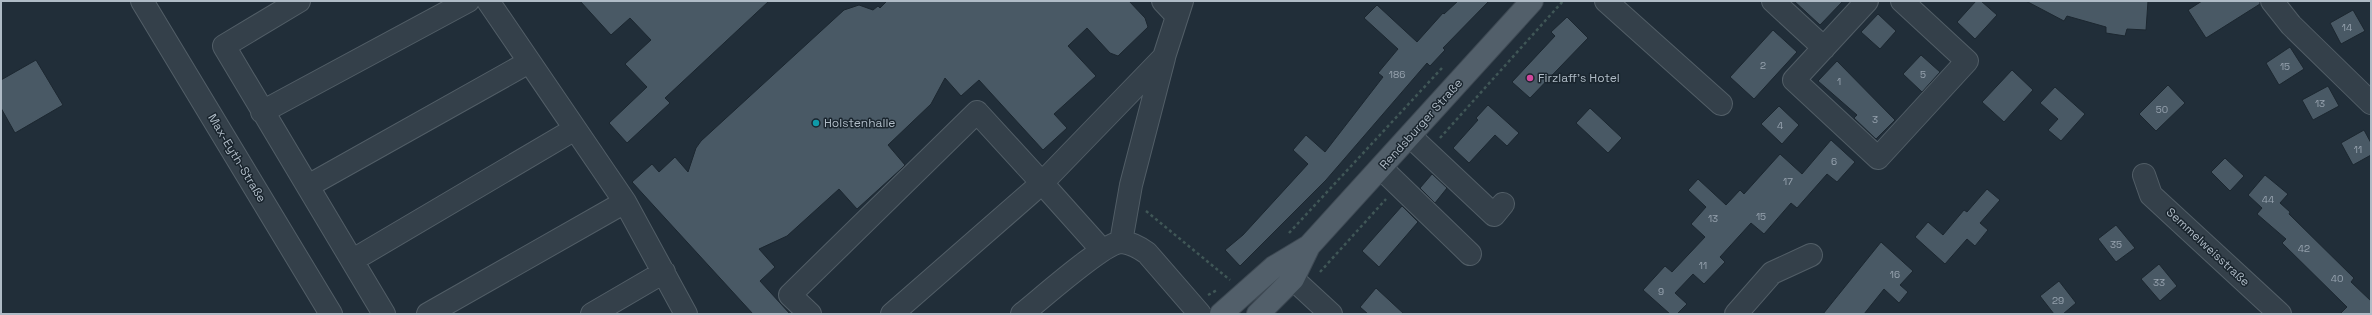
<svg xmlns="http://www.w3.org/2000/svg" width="2372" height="315" viewBox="0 0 2372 315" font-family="'Space Grotesk',sans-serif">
<rect width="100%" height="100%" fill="#212e39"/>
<path fill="#495965" stroke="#1c2730" d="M 580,1 L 769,1 L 665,98 L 670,103 L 627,143 L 609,123 L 647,87 L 625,64 L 651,40 L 630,18 L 611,35 Z
M 887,1 L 1129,1 L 1145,18 L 1148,27 L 1118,56 L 1110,53 L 1087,28 L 1068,46 L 1096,76 L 1054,114 L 1067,128 L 1043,150 L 979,80 L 961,96 L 945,78 L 931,104 L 888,145 L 905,165 L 901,169 L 857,209 L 839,189 L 787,236 L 759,249 L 775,267 L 760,281 L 790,314 L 753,314 L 632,182 L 652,164 L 659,172 L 675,157 L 688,172 L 696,148 L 701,141 L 844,10 L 859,5 L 873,10 L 878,6 L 880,8 Z
M 1458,1 L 1489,1 L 1443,48 L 1445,50 L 1430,66 L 1427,63 L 1326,180 L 1240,266 L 1225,250 L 1243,235 L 1308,164 L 1293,150 L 1306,135 L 1325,152 L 1383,77 L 1378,73 L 1398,49 L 1364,18 L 1377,5 L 1417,42 L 1443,13 L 1444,14 Z
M 1794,1 L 1843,1 L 1820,25 Z
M 1976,1 L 1981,1 L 1997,15 L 1975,39 L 1957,22 Z
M 2026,1 L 2148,1 L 2146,30 L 2127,29 L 2125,36 L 2106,33 L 2106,27 L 2067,16 L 2064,21 Z
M 2202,1 L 2260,1 L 2260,4 L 2206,38 L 2188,10 Z
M 2353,10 L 2365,31 L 2341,44 L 2330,23 Z
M 1878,14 L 1896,31 L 1880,49 L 1861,32 Z
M 1567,17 L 1588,38 L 1530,98 L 1512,82 L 1555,36 L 1551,32 Z
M 1773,30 L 1797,52 L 1754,99 L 1730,77 Z
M 2290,47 L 2304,69 L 2279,85 L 2266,63 Z
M 1921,55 L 1940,72 L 1922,92 L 1903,74 Z
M 36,60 L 63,105 L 15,133 L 1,108 L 1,80 Z
M 1837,61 L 1895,120 L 1876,139 L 1854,118 L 1857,115 L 1818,81 Z
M 2012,70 L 2033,90 L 2004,122 L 1982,102 Z
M 2168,85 L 2185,103 L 2156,131 L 2139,114 Z
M 2328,86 L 2339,106 L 2313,120 L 2302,100 Z
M 2055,87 L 2085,114 L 2061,141 L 2048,130 L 2058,119 L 2040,103 Z
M 1488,105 L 1519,133 L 1507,146 L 1495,135 L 1469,163 L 1453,148 L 1478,120 L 1476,118 Z
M 1779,106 L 1799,125 L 1782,144 L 1761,124 Z
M 1590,108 L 1622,138 L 1608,153 L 1576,123 Z
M 2364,130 L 2371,143 L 2371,155 L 2353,165 L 2341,143 Z
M 1831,140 L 1855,162 L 1837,182 L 1827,174 L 1797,208 L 1791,203 L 1764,234 L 1751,223 L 1720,257 L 1725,262 L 1704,284 L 1693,274 L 1675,293 L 1687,304 L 1677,314 L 1670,314 L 1643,290 L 1665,266 L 1672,272 L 1705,237 L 1691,224 L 1706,207 L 1688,190 L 1698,179 L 1726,205 L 1740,190 L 1744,194 L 1780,154 L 1802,174 Z
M 2225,158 L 2244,176 L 2230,191 L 2211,172 Z
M 1432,174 L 1447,188 L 1435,203 L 1420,188 Z
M 2265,175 L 2288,194 L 2280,203 L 2290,212 L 2289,214 L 2354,278 L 2351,282 L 2371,301 L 2371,314 L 2340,314 L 2347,307 L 2282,243 L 2286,239 L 2257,214 L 2262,208 L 2248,195 Z
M 1987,189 L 2000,200 L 1980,223 L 1988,230 L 1975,246 L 1967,239 L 1945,264 L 1915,237 L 1928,222 L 1943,235 L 1964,210 L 1967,212 Z
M 1402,206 L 1418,222 L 1379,267 L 1362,251 Z
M 2116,225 L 2135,248 L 2116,262 L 2098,239 Z
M 1881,242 L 1913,271 L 1900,285 L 1908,292 L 1899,303 L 1884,289 L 1864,314 L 1823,314 Z
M 2159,264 L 2177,286 L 2160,301 L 2141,279 Z
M 2059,281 L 2076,303 L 2063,314 L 2054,314 L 2040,296 Z
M 1376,288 L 1404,314 L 1368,314 L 1360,307 Z"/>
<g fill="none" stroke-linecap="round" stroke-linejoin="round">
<defs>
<path id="minor" d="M 142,1 L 331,314
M 299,1 L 224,46 L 384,314
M 488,1 L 625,202 L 686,314
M 1163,1 L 1177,16
M 1606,1 L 1721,104
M 1773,1 L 1824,48
M 1867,1 L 1794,80 L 1878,158 L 1967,61 L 1902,1
M 2272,1 L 2291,25 L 2371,103
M 262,112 L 468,1
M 1410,136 L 1494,215 L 1503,204
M 1381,168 L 1470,254
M 2144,175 L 2151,195 L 2280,314
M 308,186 L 529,62
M 1121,242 L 1131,185 L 1164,58
M 1102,250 L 1042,183 L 1164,57 L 1182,1
M 353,260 L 575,129
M 1293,279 L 1331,314
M 428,314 L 625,202
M 592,314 L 664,272
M 810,314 L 790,295 L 977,112 L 1042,183 L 892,314
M 1022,314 C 1040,300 1104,242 1122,242 C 1132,243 1140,248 1147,253 L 1200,314
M 1736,314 L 1772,273 L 1811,255"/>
<path id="major" d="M 1221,314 L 1274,267 L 1309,246 L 1532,1
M 1258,314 L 1293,279 L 1309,246"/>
</defs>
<use href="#minor" stroke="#525e67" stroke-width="24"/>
<use href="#major" stroke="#3e4953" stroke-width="24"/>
<path stroke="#405757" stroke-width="2.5" stroke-dasharray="3 3" stroke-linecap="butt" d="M 1440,138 L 1563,1
M 1146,211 L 1230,280
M 1289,233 L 1442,68
M 1320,272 L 1386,199
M 1208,295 L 1217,290"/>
<use href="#minor" stroke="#34404a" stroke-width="22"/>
<use href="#major" stroke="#525f6a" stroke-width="22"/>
</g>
<circle fill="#d1479c" stroke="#1a252e" stroke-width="1.5" cx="1530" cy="78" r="4"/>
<circle fill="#0f9aa8" stroke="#1a252e" stroke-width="1.5" cx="816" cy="123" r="4"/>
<g text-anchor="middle" stroke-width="3" stroke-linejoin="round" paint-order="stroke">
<g font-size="10" fill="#96a2ae">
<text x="2347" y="31">14</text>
<text x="1763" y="69">2</text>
<text x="2285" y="70">15</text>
<text x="1397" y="78">186</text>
<text x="1923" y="78">5</text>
<text x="1839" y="85">1</text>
<text x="2320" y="107">13</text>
<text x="2162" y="113">50</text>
<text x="1875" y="123">3</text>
<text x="1780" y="129">4</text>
<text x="2358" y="153">11</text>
<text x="1834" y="165">6</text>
<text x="1788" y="185">17</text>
<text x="2268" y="203">44</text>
<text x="1761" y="220">15</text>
<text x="1713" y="222">13</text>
<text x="2116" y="248">35</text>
<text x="2304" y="252">42</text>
<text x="1703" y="269">11</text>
<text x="1895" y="278">16</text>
<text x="2337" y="282">40</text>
<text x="2159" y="286">33</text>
<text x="1661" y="295">9</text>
<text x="2058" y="304">29</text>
</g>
<g font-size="12" fill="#afbbc6" stroke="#1a252e" text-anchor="start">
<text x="1538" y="82">Firzlaff's Hotel</text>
<text x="824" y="127">Holstenhalle</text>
</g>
<g font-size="12" fill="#afbbc6" stroke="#1a252e">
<text transform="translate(1421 124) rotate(-48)" y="4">Rendsburger Straße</text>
<text transform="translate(237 158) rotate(59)" y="4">Max-Eyth-Straße</text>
<text transform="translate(2208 247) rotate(43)" y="4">Semmelweisstraße</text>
</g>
</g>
<rect width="2372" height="315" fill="none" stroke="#afbbc6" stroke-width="4"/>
</svg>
